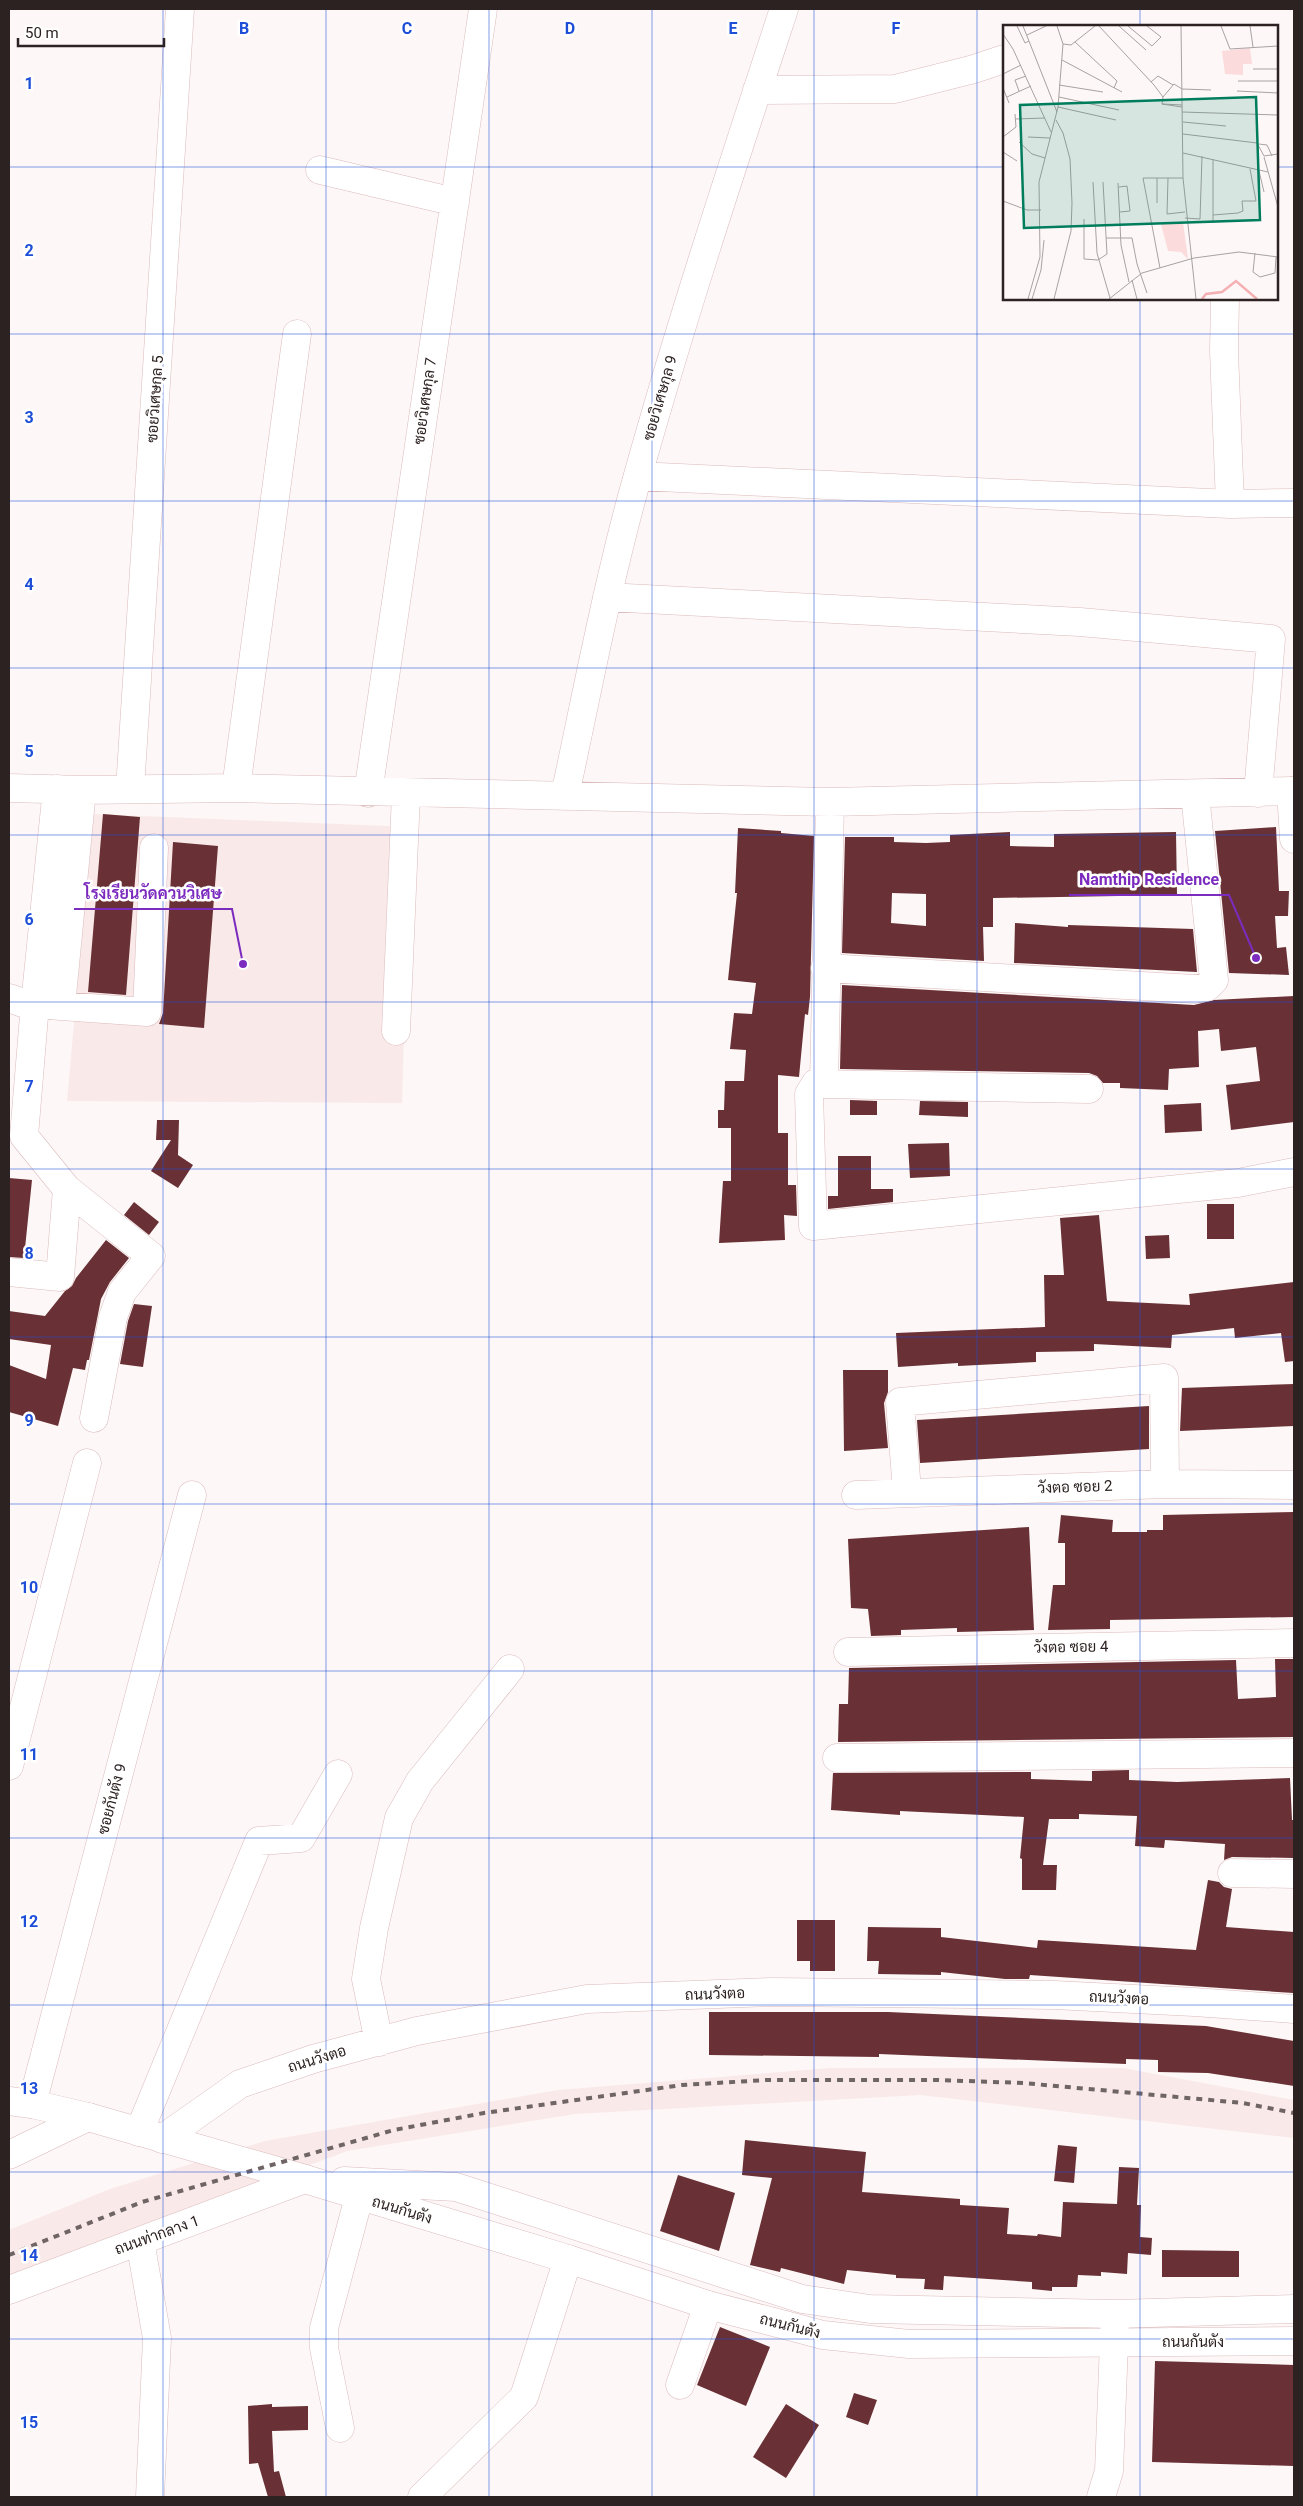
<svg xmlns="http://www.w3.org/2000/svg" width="1303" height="2506" viewBox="0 0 1303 2506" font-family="Roboto,Sarabun,sans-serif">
<rect width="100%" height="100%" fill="#fdf7f7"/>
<path fill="#fae9e9" d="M 93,814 L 410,827 L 402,1103 L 67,1101 Z
M 831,2068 L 1123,2068 L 1294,2100 L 1294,2138 L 920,2095 L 575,2114 L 347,2151 L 9,2278 L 9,2230 L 110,2189 L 265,2141 L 558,2090 Z"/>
<path fill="#693135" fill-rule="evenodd" d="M 103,814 L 140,817 L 126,995 L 88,992 Z
M 1276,827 L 1279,891 L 1289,891 L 1288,916 L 1275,916 L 1277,948 L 1286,947 L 1289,975 L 1229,973 L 1215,831 Z
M 738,828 L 781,831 L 781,833 L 814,836 L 810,997 L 808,1015 L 805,1014 L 799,1077 L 778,1075 L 778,1133 L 788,1133 L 788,1185 L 796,1185 L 797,1216 L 784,1215 L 785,1240 L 719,1243 L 723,1181 L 731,1181 L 731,1128 L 718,1128 L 718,1110 L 724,1110 L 725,1081 L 744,1081 L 746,1050 L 730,1049 L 734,1013 L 752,1014 L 756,983 L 728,980 L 737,893 L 735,893 Z
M 1010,832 L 1010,846 L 1054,847 L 1054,834 L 1176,832 L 1177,895 L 993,898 L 993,927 L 983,927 L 984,961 L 842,953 L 845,837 L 894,837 L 894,842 L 926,843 L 950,842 L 950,835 ZM 892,893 L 926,894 L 926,926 L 891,923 Z
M 173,842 L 218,846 L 204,1028 L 159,1024 L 163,1013 Z
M 1015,923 L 1068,927 L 1068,925 L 1193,929 L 1197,972 L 1014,963 Z
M 842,985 L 1194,1005 L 1214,1000 L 1294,996 L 1294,1122 L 1231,1130 L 1226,1085 L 1260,1081 L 1256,1047 L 1221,1051 L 1219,1029 L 1198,1031 L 1199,1067 L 1169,1069 L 1168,1090 L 1120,1088 L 1120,1083 L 1103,1083 L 1097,1076 L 1089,1073 L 840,1069 Z
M 850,1100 L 877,1101 L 877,1115 L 850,1115 Z
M 920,1101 L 968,1102 L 968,1117 L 919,1115 Z
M 1201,1103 L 1202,1131 L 1165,1133 L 1164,1105 Z
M 157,1120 L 179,1120 L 178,1155 L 193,1165 L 178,1188 L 151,1171 L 171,1140 L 156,1140 Z
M 949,1143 L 950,1176 L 910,1178 L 908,1144 Z
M 838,1156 L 871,1156 L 871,1189 L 893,1189 L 893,1202 L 828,1209 L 828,1196 L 838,1196 Z
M 9,1178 L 32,1180 L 24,1258 L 9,1257 Z
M 134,1202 L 159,1222 L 149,1235 L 124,1215 Z
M 1207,1204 L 1234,1204 L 1234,1239 L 1207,1239 Z
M 1099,1215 L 1107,1301 L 1190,1305 L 1189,1294 L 1294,1282 L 1294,1361 L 1285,1362 L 1281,1333 L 1235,1338 L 1234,1328 L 1172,1335 L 1171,1348 L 1094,1344 L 1094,1351 L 1036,1352 L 1036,1362 L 958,1366 L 958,1363 L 898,1367 L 896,1333 L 1045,1327 L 1044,1275 L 1064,1275 L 1060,1218 Z
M 1169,1235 L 1170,1258 L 1146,1259 L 1145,1236 Z
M 106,1240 L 129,1258 L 110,1282 L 101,1299 L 89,1360 L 87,1360 L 85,1370 L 73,1368 L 58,1426 L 9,1412 L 9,1365 L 46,1379 L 51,1345 L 9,1339 L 9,1311 L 45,1316 L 65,1291 L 72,1286 L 76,1278 Z
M 134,1304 L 152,1306 L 143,1367 L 120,1364 L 128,1321 Z
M 843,1370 L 888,1370 L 888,1392 L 884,1403 L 888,1448 L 844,1451 Z
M 1294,1384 L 1294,1426 L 1180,1431 L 1182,1388 Z
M 1149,1406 L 1149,1449 L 920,1463 L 917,1420 Z
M 1294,1512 L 1294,1617 L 1110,1620 L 1110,1629 L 1048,1630 L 1053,1585 L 1065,1585 L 1065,1543 L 1058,1543 L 1061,1515 L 1113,1520 L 1112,1532 L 1147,1532 L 1147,1530 L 1163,1530 L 1163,1515 Z
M 1029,1527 L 1034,1630 L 957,1632 L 957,1628 L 901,1630 L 901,1635 L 871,1636 L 868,1609 L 851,1608 L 848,1539 Z
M 1275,1659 L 1294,1659 L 1294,1737 L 838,1742 L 839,1704 L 848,1704 L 849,1668 L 1236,1660 L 1238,1699 L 1276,1697 Z
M 1129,1770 L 1129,1780 L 1177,1782 L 1290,1778 L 1292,1820 L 1294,1820 L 1294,1858 L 1232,1857 L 1224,1860 L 1225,1844 L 1165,1840 L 1164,1848 L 1135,1846 L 1137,1816 L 1079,1814 L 1079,1819 L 1049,1819 L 1043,1865 L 1057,1865 L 1056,1890 L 1022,1890 L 1022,1859 L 1020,1858 L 1024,1817 L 900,1811 L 900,1815 L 831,1810 L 833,1773 L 1031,1772 L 1031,1779 L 1092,1781 L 1092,1771 Z
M 1208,1880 L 1219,1882 L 1224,1887 L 1232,1889 L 1226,1927 L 1294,1932 L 1293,1993 L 1030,1975 L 1029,1979 L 1005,1979 L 941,1972 L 941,1975 L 878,1974 L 879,1961 L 867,1961 L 868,1927 L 941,1928 L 941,1937 L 1037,1948 L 1038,1940 L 1196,1950 Z
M 797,1920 L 835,1920 L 835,1971 L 810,1971 L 810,1961 L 797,1961 Z
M 709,2012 L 888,2012 L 1206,2026 L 1294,2041 L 1294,2086 L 1208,2073 L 1158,2072 L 1158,2060 L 1126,2059 L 1126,2064 L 879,2054 L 879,2057 L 709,2055 Z
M 745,2140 L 866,2152 L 862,2192 L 960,2199 L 960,2205 L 1009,2208 L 1007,2234 L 1037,2236 L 1038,2234 L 1061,2237 L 1063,2202 L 1117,2204 L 1119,2167 L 1139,2168 L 1137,2205 L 1141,2205 L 1140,2237 L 1152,2238 L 1151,2255 L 1128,2253 L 1127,2274 L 1101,2272 L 1101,2276 L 1078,2275 L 1077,2287 L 1052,2287 L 1052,2291 L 1032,2289 L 1032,2282 L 944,2276 L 943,2290 L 924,2289 L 925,2279 L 896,2278 L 896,2275 L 847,2270 L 844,2284 L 781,2268 L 780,2272 L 750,2265 L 772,2178 L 742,2175 Z
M 1058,2145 L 1077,2147 L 1074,2183 L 1054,2181 Z
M 678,2175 L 735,2193 L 719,2251 L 660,2231 Z
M 1162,2250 L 1239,2251 L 1239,2277 L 1162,2277 Z
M 720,2327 L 770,2347 L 746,2406 L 697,2385 Z
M 1155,2361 L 1294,2365 L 1294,2466 L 1152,2462 Z
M 854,2393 L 877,2400 L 868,2425 L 846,2417 Z
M 272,2404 L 272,2407 L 308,2406 L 308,2430 L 272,2431 L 274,2472 L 279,2471 L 286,2497 L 268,2497 L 258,2463 L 249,2464 L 248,2406 Z
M 786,2404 L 819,2425 L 786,2478 L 753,2457 Z"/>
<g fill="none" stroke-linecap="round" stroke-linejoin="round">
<defs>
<path id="minor" d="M 757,90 L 895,89 L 974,69 L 1004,59
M 320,170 L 455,202
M 1225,299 L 1224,351 L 1230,504
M 638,476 L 1230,504 L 1294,503
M 607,597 L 1080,622 L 1271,639 L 1258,793
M 9,788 L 82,790 L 236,788 L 830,802 L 1294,791
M 236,788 L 297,334
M 130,789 L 180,9
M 1291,791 L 1294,839
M 368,793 L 483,9
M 565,795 C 588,688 608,581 638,475 C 682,318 733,164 784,9
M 830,802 L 824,1084 L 1089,1089
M 825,968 L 1195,989 L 1207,987 L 1214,980 L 1195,794
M 9,998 L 23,1003 L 61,1006 L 82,790
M 61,1006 L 147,1012 L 154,848
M 396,1031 L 406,794
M 824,1084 L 816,1083 L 809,1094 L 813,1226 L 1238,1183 L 1294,1172
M 67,1189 L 151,1256 L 122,1292 L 113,1317 L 94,1418
M 9,1272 L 60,1277 L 67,1189 L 24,1136 L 35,1004 L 57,789
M 907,1491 L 900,1402 L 1164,1378 L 1165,1484
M 856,1495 L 1165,1484 L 1294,1485
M 848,1652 L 1294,1643
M 837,1758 L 1294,1753
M 9,1766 L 87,1463
M 1232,1873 L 1294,1874
M 379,2042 L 366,1979 L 374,1928 L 399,1818 L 420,1781 L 510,1669
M 32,2104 L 192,1495
M 139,2132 L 259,1841 L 301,1838 L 338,1774
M 162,2139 L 240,2084 L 313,2059 L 417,2031 L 587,1999 L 772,1992 L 1054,1995 L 1194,2002 L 1294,2009
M 9,2155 L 88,2117
M 140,2241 L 157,2338 L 150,2497
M 9,2290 L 305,2179
M 680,2385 L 708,2305
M 340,2428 L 324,2348 L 324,2328 L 359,2197
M 422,2497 L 524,2397 L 568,2259
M 1101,2497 L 1109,2471 L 1115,2318"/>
<path id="major" d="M 9,2101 L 32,2104 L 88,2117 L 305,2179 L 568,2259 L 708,2305 L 823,2335 L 909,2344 L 1294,2341
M 344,2181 L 456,2187 L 802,2299 L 870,2309 L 1115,2314 L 1294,2309"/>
</defs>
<use href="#minor" stroke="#dbbbbc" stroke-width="29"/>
<use href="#major" stroke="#dbbbbc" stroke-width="29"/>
<use href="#minor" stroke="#fff" stroke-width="28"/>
<use href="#major" stroke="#fff" stroke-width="28"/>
<path stroke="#6f6565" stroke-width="4" stroke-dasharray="6 6" stroke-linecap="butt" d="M 9,2255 L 142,2202 L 394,2130 L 484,2113 L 682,2085 L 767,2080 L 938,2080 L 1023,2083 L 1243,2103 L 1294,2113"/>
</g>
<path fill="none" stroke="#1d4ed8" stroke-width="1" stroke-opacity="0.55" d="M 163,9 L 163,2497M 326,9 L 326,2497M 489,9 L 489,2497M 652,9 L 652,2497M 814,9 L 814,2497M 977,9 L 977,2497M 1140,9 L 1140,26M 9,167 L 1004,167M 1277,167 L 1294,167M 1140,299 L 1140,2497M 9,334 L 1294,334M 9,501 L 1294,501M 9,668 L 1294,668M 9,835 L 1294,835M 9,1002 L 1294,1002M 9,1169 L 1294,1169M 9,1337 L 1294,1337M 9,1504 L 1294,1504M 9,1671 L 1294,1671M 9,1838 L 1294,1838M 9,2005 L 1294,2005M 9,2172 L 1294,2172M 9,2339 L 1294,2339"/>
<g text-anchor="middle" stroke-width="5" stroke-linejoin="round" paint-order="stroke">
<g font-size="15" fill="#2d2222" stroke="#fff">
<text transform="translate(660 398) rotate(-74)" y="5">ซอยวิเศษกุล 9</text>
<text transform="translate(155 399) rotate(-86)" y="5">ซอยวิเศษกุล 5</text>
<text transform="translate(425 401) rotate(-82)" y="5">ซอยวิเศษกุล 7</text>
<text transform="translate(1075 1487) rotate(-2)" y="5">วังตอ ซอย 2</text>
<text transform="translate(1071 1647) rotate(-1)" y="5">วังตอ ซอย 4</text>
<text transform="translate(112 1799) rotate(-75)" y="5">ซอยกันตัง 9</text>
<text transform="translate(715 1994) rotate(-2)" y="5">ถนนวังตอ</text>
<text transform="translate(1119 1998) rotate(3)" y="5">ถนนวังตอ</text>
<text transform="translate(317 2059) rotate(-17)" y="5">ถนนวังตอ</text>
<text transform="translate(402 2210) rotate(17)" y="5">ถนนกันตัง</text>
<text transform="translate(157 2235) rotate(-20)" y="5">ถนนท่ากลาง 1</text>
<text transform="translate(790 2326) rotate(14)" y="5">ถนนกันตัง</text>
<text x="1193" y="2347">ถนนกันตัง</text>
</g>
</g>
<g transform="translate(1003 25)">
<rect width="275" height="275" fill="#fdf7f7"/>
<path d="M 247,23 L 249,39 L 240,39 L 240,50 L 222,49 L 219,26 ZM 180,197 L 185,234 L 178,227 L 165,226 L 158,199 Z" fill="#fbdbdb"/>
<path fill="none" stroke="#f5b0b3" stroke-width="2.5" d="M 199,274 L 203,269 L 219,267 L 233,256 L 254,274"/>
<path fill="none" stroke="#aaa2a2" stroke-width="1" d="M 14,1 L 22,18 L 26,16M 20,1 L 54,87M 96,1 L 151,60 L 160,72 L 159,79M 116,1 L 143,25M 125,1 L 149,21 L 158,12 L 144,1M 178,1 L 180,153 L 193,274M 218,1 L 227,24 L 275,21M 247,1 L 250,22M 0,9 L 10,24 L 48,107M 24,10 L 43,1M 72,17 L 114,56 L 111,63M 60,19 L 68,20 L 92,1M 59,35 L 119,67M 250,44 L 275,44M 0,49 L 18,40M 235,56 L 275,56M 148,57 L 155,51 L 170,60M 56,60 L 100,67M 0,63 L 6,78M 16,66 L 12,55 L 23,51M 234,66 L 275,68M 4,72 L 28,61M 56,72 L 116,85M 160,72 L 171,59 L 179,64 L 208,65M 159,79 L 179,82M 159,79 L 179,80M 55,82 L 113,95M 179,87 L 275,90M 12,94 L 42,93M 180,97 L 223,101M 180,109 L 254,118 L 261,131 L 275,129M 0,112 L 13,102 L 12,89M 25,112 L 47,113M 16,117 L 29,129 L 42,133M 256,119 L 264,120 L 269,131M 0,127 L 14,136M 180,128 L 265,147M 261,132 L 275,182M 256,146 L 261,167M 154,153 L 140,153 L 157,243M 165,153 L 164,189 L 182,187M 90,157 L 94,228 L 107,273M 115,158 L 118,220 L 126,257M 116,162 L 124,161 L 127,186 L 117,187M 0,176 L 24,185 L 38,185M 154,178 L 154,153 L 180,153M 210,190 L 235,188 L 240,186 L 239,176 L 253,176 L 247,144M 182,193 L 197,194 L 199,131M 81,194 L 81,234 L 95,235 L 104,229 L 100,157M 210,198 L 210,134M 103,213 L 129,213 L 134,239 L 144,268M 252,228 L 250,247 L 257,252 L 272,248 L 273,232M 129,255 L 134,274M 25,274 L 37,232 L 36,157 L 55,82 L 60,19 L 54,1M 29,274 L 38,245 L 41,215M 51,274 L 68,206 L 69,178 L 67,134 L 60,108 L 53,95M 106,274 L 139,248 L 191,233 L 236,227 L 275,232"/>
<path fill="#007d5c" fill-opacity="0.15" stroke="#007d5c" stroke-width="2.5" d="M 253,72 L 257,195 L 21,203 L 17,80 Z"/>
<rect width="275" height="275" fill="none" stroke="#2d2222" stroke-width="2.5"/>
</g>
<g font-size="16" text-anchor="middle" font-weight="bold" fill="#1d4ed8" stroke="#fff" stroke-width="5" stroke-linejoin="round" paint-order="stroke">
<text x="244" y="34">B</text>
<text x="407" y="34">C</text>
<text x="570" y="34">D</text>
<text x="733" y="34">E</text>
<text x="896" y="34">F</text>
<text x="29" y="89">1</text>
<text x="29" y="256">2</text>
<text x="29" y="423">3</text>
<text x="29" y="590">4</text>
<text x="29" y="757">5</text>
<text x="29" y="925">6</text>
<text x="29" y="1092">7</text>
<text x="29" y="1259">8</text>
<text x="29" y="1426">9</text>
<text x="29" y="1593">10</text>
<text x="29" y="1760">11</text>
<text x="29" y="1927">12</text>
<text x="29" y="2094">13</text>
<text x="29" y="2261">14</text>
<text x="29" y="2428">15</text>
</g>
<path fill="none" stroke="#7b2cbf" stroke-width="2" d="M1256 958L1229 895H1069M243 964L232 909H74"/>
<g fill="#7b2cbf" stroke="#fff" stroke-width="2">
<circle cx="1256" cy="958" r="5"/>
<circle cx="243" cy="964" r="5"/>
</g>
<g font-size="16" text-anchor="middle" font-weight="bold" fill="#7b2cbf" stroke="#fff" stroke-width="5" stroke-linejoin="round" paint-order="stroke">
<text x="1149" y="885">Namthip Residence</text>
<text x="153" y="899">โรงเรียนวัดควนวิเศษ</text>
</g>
<rect width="1303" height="2506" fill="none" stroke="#2d2222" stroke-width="20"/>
<path d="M18 38v8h146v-8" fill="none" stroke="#2d2222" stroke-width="2.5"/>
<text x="25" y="38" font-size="15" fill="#2d2222" stroke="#ffffff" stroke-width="4" paint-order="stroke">50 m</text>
</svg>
